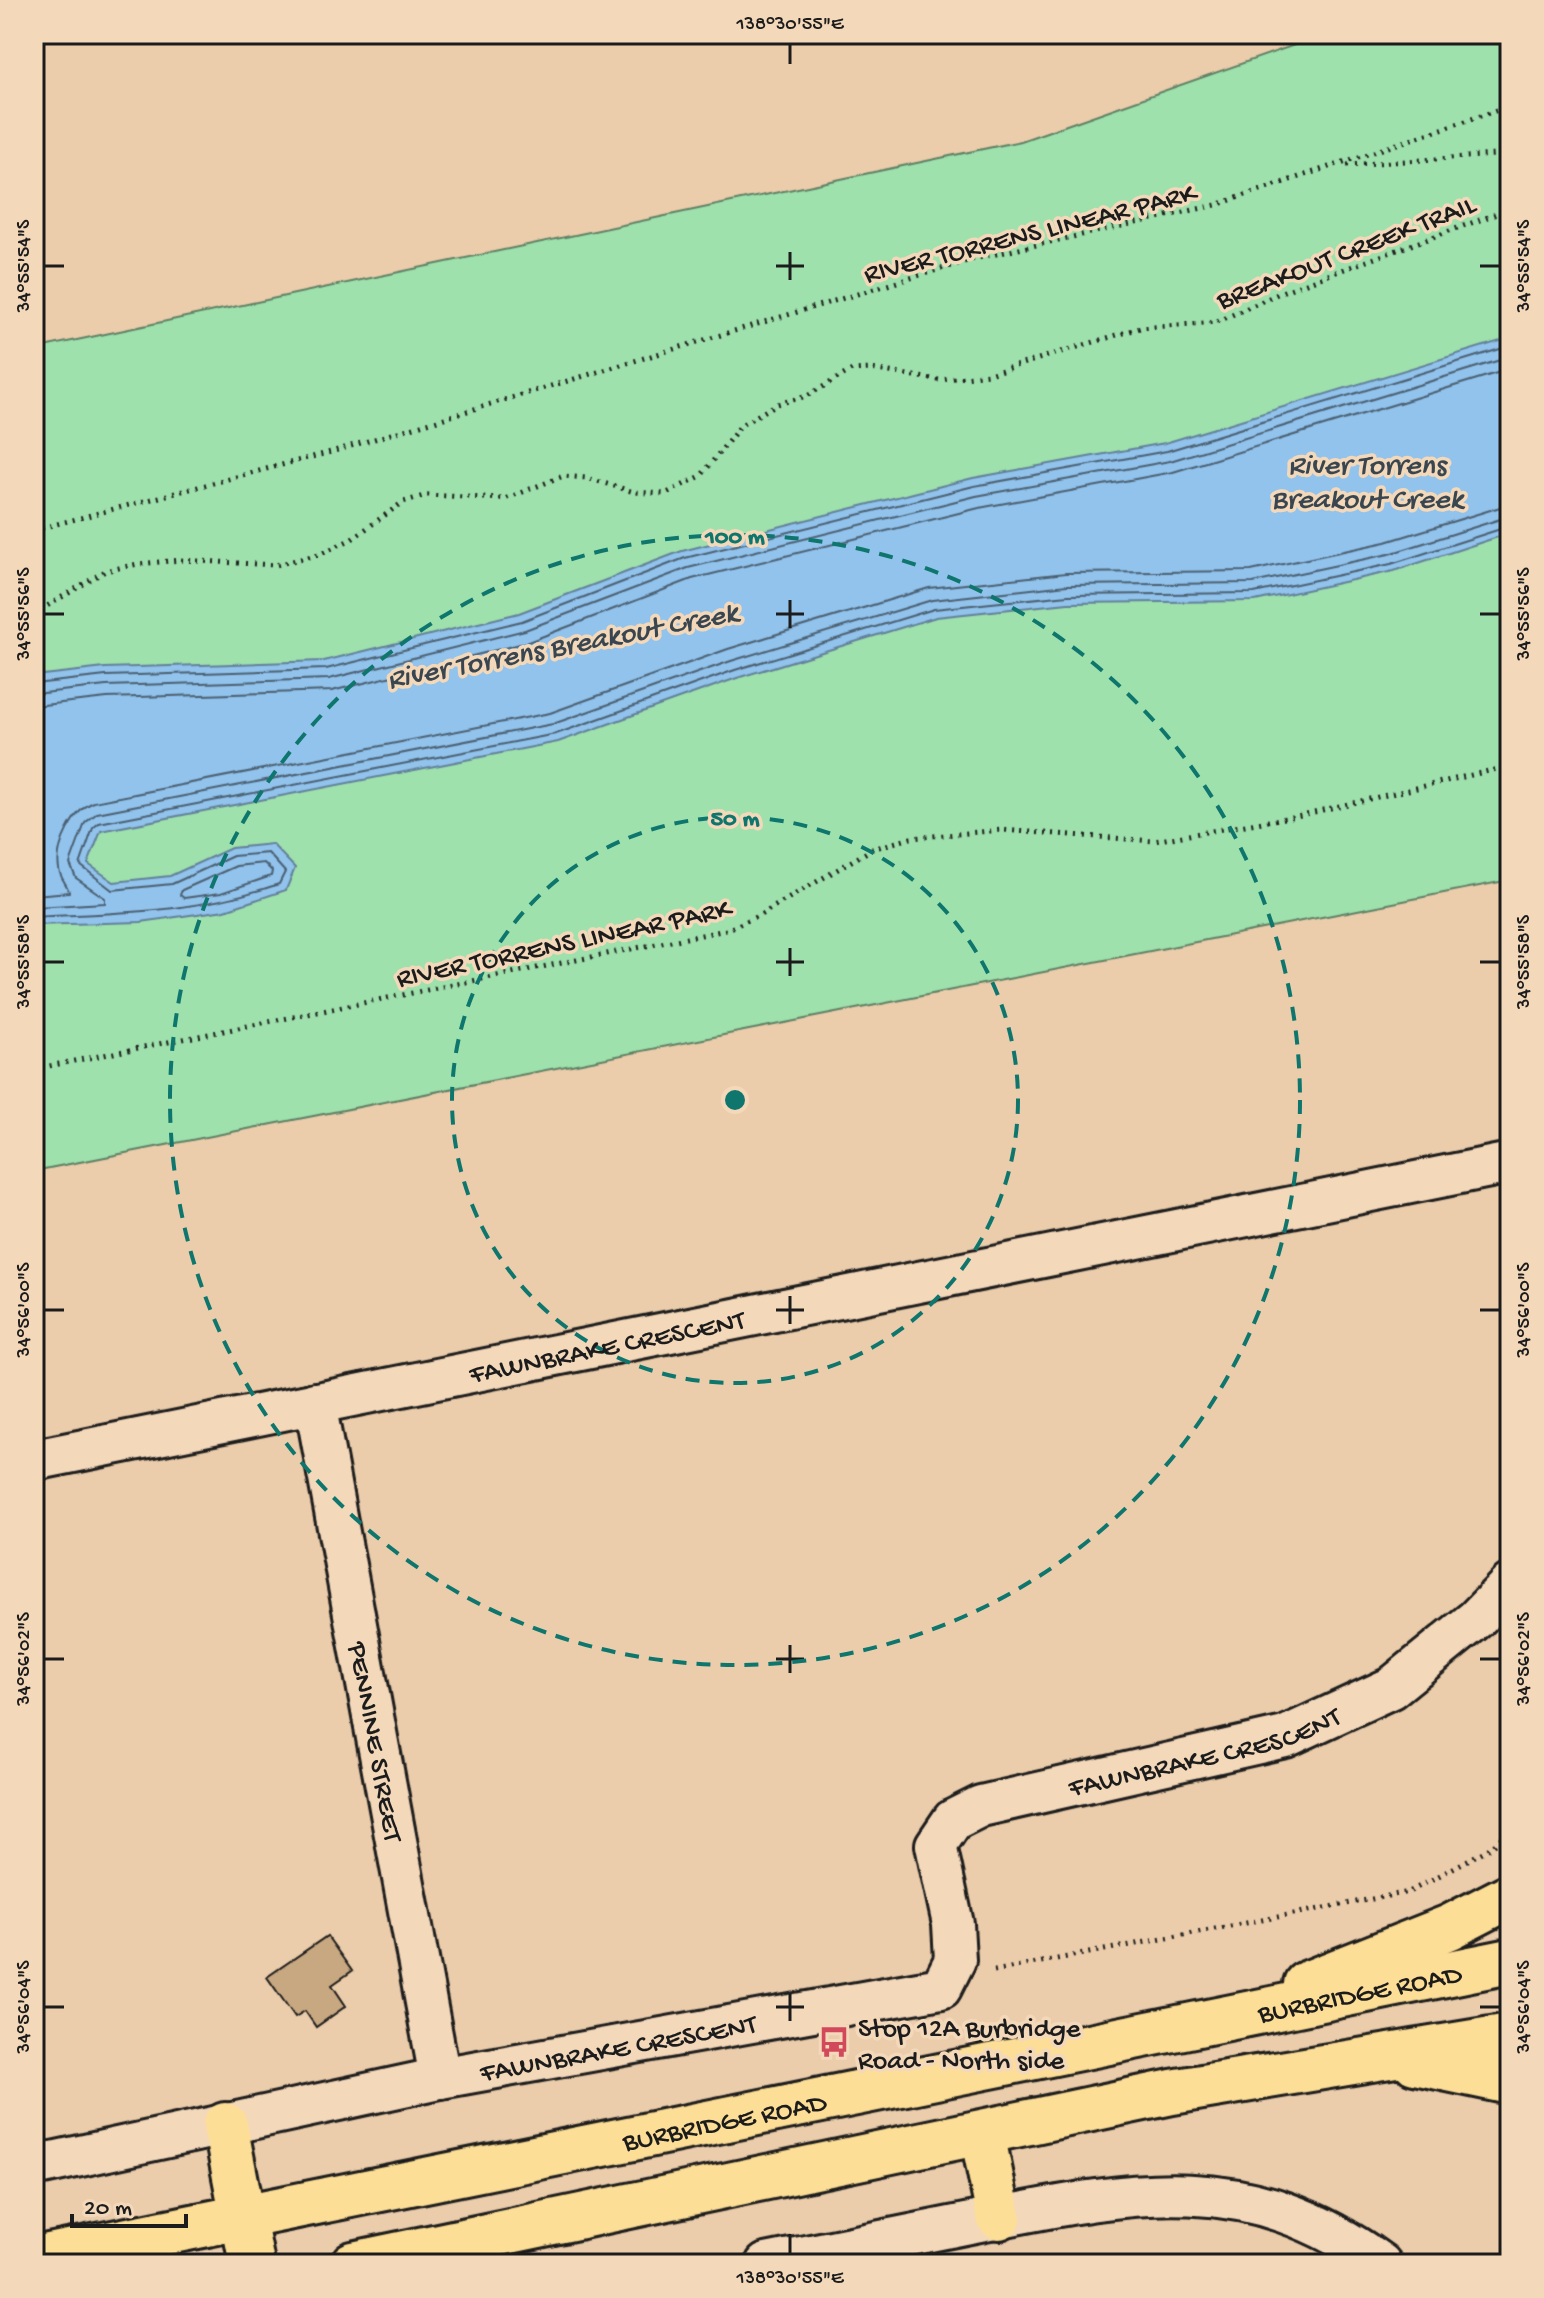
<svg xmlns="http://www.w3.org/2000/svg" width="1544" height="2298" viewBox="0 0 1544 2298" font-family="'Gochi Hand',sans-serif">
<rect width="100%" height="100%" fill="#ebcdab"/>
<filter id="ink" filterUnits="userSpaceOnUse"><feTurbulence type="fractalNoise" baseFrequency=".0125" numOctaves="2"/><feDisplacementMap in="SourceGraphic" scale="16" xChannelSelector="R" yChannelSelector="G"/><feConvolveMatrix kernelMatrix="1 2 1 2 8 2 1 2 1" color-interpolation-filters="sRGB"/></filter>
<g filter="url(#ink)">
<path fill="#9ee1ac" stroke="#5d7e64" stroke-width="2" d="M 1326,34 L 1510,34 L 1510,880 L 34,1171 L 34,349 L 1021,141 Z"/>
<path fill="#91c3ed" stroke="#628099" stroke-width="2" d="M 1510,338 L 1510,533 L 1394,571 L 1255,601 L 1068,603 L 936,617 L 737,678 L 558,742 L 101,831 L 88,864 L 114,882 L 170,876 L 231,848 L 272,844 L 295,868 L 286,890 L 225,910 L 141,922 L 34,925 L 34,676 L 105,668 L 324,661 L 519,613 L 682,551 L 973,478 L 1165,443 Z"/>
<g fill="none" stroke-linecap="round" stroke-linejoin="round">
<path stroke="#4b5f70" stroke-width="2" d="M 34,684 L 106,676 L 326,669 L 522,621 L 685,558 L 974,486 L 1167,451 L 1510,346
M 34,694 L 106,686 L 329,679 L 525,630 L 688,568 L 976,496 L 1170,461 L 1510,357
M 34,706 L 107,698 L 332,691 L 528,642 L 692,579 L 979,508 L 1173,472 L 1510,369
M 264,863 L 272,871 L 271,876 L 221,893 L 184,898 L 180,895 L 182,890 L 236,866 Z
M 34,895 L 69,892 C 67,884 60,878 59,869 C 55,846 73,810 94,802 L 550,713 L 728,649 L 929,588 L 1066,573 L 1251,571 L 1386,542 L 1510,504
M 34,907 L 105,903 L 105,898 L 76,878 L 70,864 L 85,823 L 97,813 L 553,724 L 731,661 L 932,600 L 1067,585 L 1253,583 L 1389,554 L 1510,516
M 34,917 C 125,912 191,914 279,884 L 285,872 L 268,853 L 233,856 L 172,884 L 112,890 L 80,865 L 93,828 L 99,823 L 556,734 L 735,670 L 934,609 L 1068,595 L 1254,593 L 1391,564 L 1510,526"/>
</g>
<path fill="#c8a880" stroke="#1c1c1c" stroke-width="2" d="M 327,1936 L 352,1971 L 332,1985 L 346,2006 L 316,2027 L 305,2011 L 295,2017 L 267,1977 Z"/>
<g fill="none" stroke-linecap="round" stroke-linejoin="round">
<defs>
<g id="minor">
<path id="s1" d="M 315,1403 L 440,2078"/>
<path id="s2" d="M 34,1460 L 1510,1163"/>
<path id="s3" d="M 34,2166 L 440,2078 L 941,1988 L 955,1960 L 953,1924 L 936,1845 L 953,1820 L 981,1806 L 1285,1737 L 1391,1688 L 1476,1619 L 1510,1584"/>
<path d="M 766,2264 C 837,2250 909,2235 980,2221 C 1131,2191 1246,2166 1381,2264"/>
</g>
<g id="primary">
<path d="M 1306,1984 L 1450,1927 L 1510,1896"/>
<path d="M 1415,2062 L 1510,2082"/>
<path d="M 225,2125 L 252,2264"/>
<path d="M 982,2133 L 999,2217"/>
<path id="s4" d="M 34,2259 L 1510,1961"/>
<path d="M 353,2264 L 1172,2092 L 1510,2036"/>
</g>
</defs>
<use href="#minor" stroke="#1c1c1c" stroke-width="46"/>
<use href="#primary" stroke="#1c1c1c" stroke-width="50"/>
<path stroke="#1c1c1c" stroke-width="5" stroke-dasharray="2 6" stroke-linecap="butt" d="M 1347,165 L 1510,154
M 34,530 L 331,452 L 974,259 L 1216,205 L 1510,106
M 34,614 L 105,571 L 138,564 L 180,560 L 276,565 L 320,554 L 352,539 L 403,502 L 427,495 L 505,499 L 563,476 L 587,478 L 634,492 L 665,494 L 701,476 L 741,425 L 777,404 L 807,396 L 852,370 L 871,369 L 939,380 L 989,374 L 1140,328 L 1217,322 L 1284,291 L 1510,209
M 34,1069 L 726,930 L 762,914 L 872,849 L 911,838 L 1002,830 L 1154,841 L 1297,816 L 1510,766
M 994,1971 L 1409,1892 L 1490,1848 L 1510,1830"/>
<use href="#minor" stroke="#f4d8ba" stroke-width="40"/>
<use href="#primary" stroke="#fdde96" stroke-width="44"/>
</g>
</g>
<path fill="none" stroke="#1c1c1c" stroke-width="3" d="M 790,44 L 790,64M 790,252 L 790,280M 44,266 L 64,266M 776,266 L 804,266M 1480,266 L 1500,266M 790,600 L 790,628M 44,614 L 64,614M 776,614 L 804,614M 1480,614 L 1500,614M 790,948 L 790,976M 44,962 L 64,962M 776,962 L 804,962M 1480,962 L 1500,962M 790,1296 L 790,1324M 44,1310 L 64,1310M 776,1310 L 804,1310M 1480,1310 L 1500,1310M 790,1645 L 790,1673M 44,1659 L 64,1659M 776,1659 L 804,1659M 1480,1659 L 1500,1659M 790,1993 L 790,2021M 44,2007 L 64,2007M 776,2007 L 804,2007M 1480,2007 L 1500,2007M 790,2234 L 790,2254"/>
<g fill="none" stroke="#0f766e" stroke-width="4" stroke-dasharray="14 10">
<circle cx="735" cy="1100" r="283"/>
<circle cx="735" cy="1100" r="565"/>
</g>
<defs>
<symbol id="bus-bare" viewBox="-9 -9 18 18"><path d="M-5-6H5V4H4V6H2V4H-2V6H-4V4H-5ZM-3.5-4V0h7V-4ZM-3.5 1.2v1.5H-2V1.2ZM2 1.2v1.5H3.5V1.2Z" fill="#d1495b" stroke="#f4d8ba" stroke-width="2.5" paint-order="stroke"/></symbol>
</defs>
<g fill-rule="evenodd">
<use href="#bus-bare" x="812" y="2020" width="44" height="44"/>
</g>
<g text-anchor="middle" stroke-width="7" stroke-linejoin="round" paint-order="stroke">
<g font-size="28" fill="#1c1c1c" stroke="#f4d8ba">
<text transform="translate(1029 231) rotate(-14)" y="10">RIVER TORRENS LINEAR PARK</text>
<text transform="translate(1345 250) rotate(-21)" y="10">BREAKOUT CREEK TRAIL</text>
<text transform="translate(563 941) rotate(-12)" y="10">RIVER TORRENS LINEAR PARK</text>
<text dy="10" stroke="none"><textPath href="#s2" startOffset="584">FAWNBRAKE CRESCENT</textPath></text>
<text dy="10" stroke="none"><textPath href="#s1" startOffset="344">PENNINE STREET</textPath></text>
<text dy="10" stroke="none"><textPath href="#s3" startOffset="1364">FAWNBRAKE CRESCENT</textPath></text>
<text dy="10" stroke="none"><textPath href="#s4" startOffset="1352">BURBRIDGE ROAD</textPath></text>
<text dy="10" stroke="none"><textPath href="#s3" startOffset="596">FAWNBRAKE CRESCENT</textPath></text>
<text dy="10" stroke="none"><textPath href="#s4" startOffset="704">BURBRIDGE ROAD</textPath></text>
</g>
<g font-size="28" fill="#1c1c1c" stroke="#f4d8ba" text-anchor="start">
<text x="858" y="2036">Stop 12A Burbridge<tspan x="858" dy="32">Road - North side</tspan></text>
</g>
<g font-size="30" font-style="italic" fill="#394650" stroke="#f4d8ba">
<text x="1367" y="473">River Torrens<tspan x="1367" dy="34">Breakout Creek</tspan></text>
<text transform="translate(562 644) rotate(-11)" y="10">River Torrens Breakout Creek</text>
</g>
</g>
<circle cx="735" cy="1100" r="12" fill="#0f766e" stroke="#f4d8ba" stroke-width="4"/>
<g font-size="24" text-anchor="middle" font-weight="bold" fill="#0f766e" stroke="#f4d8ba" stroke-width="7" stroke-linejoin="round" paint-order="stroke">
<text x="735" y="543">100 m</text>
<text x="735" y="825">50 m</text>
</g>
<rect width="1544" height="2298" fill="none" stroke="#f4d8ba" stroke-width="88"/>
<path d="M72 2214v12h114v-12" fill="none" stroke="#1c1c1c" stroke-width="4"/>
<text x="84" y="2214" font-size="24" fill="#1c1c1c" stroke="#f4d8ba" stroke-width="6" paint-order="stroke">20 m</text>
<rect x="44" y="44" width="1456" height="2210" fill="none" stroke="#1c1c1c" stroke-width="3"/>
<g font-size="20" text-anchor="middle" fill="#1c1c1c">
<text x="790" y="29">138°30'55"E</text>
<text transform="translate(22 266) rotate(-90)" y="7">34°55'54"S</text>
<text transform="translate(1522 266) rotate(-90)" y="7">34°55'54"S</text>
<text transform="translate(22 614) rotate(-90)" y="7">34°55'56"S</text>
<text transform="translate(1522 614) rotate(-90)" y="7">34°55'56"S</text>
<text transform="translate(22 962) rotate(-90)" y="7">34°55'58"S</text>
<text transform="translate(1522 962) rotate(-90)" y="7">34°55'58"S</text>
<text transform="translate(22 1310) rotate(-90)" y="7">34°56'00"S</text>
<text transform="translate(1522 1310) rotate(-90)" y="7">34°56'00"S</text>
<text transform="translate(22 1659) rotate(-90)" y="7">34°56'02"S</text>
<text transform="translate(1522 1659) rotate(-90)" y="7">34°56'02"S</text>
<text transform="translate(22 2007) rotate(-90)" y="7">34°56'04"S</text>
<text transform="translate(1522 2007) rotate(-90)" y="7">34°56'04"S</text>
<text x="790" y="2283">138°30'55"E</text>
</g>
</svg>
